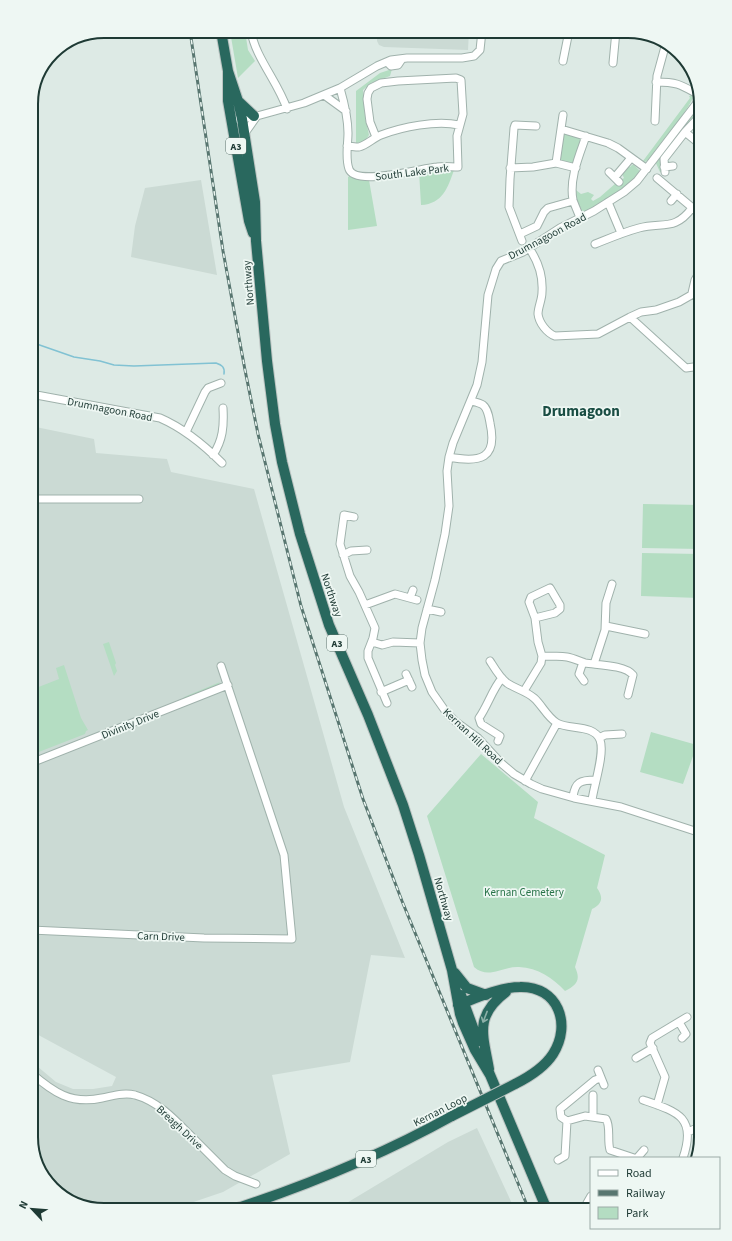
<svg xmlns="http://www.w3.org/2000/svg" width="732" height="1241" viewBox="0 0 732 1241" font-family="'Source Sans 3',sans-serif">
<rect width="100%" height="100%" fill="#ddeae5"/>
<path fill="#cbdad4" d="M 377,31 L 469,31 L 468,50 L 384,47 L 379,45 L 377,41 Z
M 201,180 L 217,275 L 131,257 L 135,226 L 145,188 Z
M 31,426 L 94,439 L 96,453 L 167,459 L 171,472 L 254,489 L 344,807 L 405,958 L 371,955 L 350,1062 L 272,1075 L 290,1154 L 223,1192 L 170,1210 L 99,1210 L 63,1198 L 38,1169 L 31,1137 L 31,1061 L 56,1082 L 73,1089 L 93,1089 L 112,1086 L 116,1077 L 31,1031 Z
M 477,1128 L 515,1210 L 326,1210 L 345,1204 L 448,1142 Z"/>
<path fill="#b4ddc2" d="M 230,31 L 245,31 L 248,50 L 255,61 L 238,78 Z
M 392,69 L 390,76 L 371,83 L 363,90 L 365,117 L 369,135 L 364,142 L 356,143 L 356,91 L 380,73 Z
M 692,95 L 693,98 C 682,120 663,138 649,159 L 645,162 L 643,161 L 690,98 L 689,96 Z
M 701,103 L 701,112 L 661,158 L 663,173 L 660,172 L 655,161 Z
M 564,133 L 581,138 L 573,164 L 559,162 L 562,136 Z
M 632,165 L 634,165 L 639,170 L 639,174 C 628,185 598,212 582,212 L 576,197 L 576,190 L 581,194 L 588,192 L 594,195 L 591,199 L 593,201 L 600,197 L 616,183 L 624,178 L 622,174 L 629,166 L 630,167 Z
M 454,170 C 448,187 443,204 421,205 L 419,171 Z
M 351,175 L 360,180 L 369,180 L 377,226 L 348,230 L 348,177 Z
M 643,504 L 701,505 L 701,549 L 642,548 Z
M 642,553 L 700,554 L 699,598 L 641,596 Z
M 109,642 L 116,663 L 115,665 L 117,671 L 114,676 L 103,644 Z
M 64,665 L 81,718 L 88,730 L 86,731 L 85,734 L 31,755 L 31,690 L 59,679 L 56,668 Z
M 220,682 L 216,687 L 183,699 L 184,697 Z
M 651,732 L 697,745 L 683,784 L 640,772 Z
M 481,754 L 538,802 L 534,818 L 605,855 L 597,888 C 604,898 602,904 592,909 L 575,967 C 581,980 577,985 565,991 C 553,978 538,968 519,967 C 502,966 489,980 474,967 L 427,816 Z"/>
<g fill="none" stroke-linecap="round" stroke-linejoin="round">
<path stroke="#81c2d3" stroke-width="1.5" d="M 31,342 L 74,357 L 100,361 L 114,365 L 134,366 L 216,363 C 222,365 225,367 224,374"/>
<defs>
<path id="minor" d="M 251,31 C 255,57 278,82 287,109
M 563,61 L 569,31
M 387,62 L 391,66 L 398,65 L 402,59
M 613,63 L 616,31
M 656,82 C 678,82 681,85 699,95
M 340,88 C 344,102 348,117 348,133 C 348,144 345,158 349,169 C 355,187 422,168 437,167 C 444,166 451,167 458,167 L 457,136 L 463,114 L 461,80 L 456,78 L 398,81 L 381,83 L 371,88 L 368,93 L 367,99 L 370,122 L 376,137
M 324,95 L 346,111
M 700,99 L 637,181 L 624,192 L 594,211 L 560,228 L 523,252 L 501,261 L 496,269 L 488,295 L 482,362 L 477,385 L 453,443 L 449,457 L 447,471 L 449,506 L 445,534 L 435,580 L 422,628 L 420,643 L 422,660 L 425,675 L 432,692 L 446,712 L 456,722 L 478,738 L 501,763 L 514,774 L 531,784 L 542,789 L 574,798 L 621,807 L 701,833
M 231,121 L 257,116 L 304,103 L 340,88 L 377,66 L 391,60 L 407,58 L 462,58 L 474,56 L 480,50 L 482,31
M 655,121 L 657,76 L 666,43
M 561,129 L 608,143 L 618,148 L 647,169
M 685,132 L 701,145
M 245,133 L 257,116
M 347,146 C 350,146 355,147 359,147 C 367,145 373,138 381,135 C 402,127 436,120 459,125
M 556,163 L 563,115
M 664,167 L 673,166
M 510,168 L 533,167 L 556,163 L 576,168
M 609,172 L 619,182
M 665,172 L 664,159 L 685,132 L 701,115
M 615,177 L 631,158
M 657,178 L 701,215
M 671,201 L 677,194
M 608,202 L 621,233
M 580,218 C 578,212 575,206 573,200 C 569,179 579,156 586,136
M 520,234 L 537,226 L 544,212 L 548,208 L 573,201
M 698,238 L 701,242
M 522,241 L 509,207 L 510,179 L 514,128 L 515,125 L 536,126
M 595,244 C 610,238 624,232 639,228 C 663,222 675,231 692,208
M 529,248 C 538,261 543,277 542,292 C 542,300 538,307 538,314 C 539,323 547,333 555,336 L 598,334 L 630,317
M 693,294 L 679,302 L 656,310 L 641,312 L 630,317 L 686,368 L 701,366
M 701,298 L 692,293 L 695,280 L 701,270
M 31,394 L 160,418 C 183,428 204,445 222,463
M 186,432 L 205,392 L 208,388 L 221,383
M 213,455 C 223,440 224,426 223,408
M 449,457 C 480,463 498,459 490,423 C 489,417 488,409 483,405 C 480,403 475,402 471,401
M 31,499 L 139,499
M 354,517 L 344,515 L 340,544 L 350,576 L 359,592 L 375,628 L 373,638 L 368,651 L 368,658 L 387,703
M 343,555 L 351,551 L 367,550
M 410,598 L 413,590
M 365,605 L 395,594 L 417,600
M 427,609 L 441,612
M 535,618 L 555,613 L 560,609 L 560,605 L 550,588 L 531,597 L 529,602 L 535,618 L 538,642 L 542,656
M 606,626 L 645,634
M 372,642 L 382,645 L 393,642 L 420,643
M 490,661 C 495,669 500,678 507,683 C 516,689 526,691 534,698 C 542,705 547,717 557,723 C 569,730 594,724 600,740 C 605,753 594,785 592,800
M 583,662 L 579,674 L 584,681
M 594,664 L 605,630 L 606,603 L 612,584
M 406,674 L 412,687
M 524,691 L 541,663 L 542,656 C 550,656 559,656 567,657 C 573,658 579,661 585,663 C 598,665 625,665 633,675 L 628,695
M 381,692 L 409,680
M 599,738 L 605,735 L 622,734
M 498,741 L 500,736 L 481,724 L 479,718 C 488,705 492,690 502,678
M 31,763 L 228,685
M 525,781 L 557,723
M 573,797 C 575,782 580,780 596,780
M 31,930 L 204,938 L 292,939 L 284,855 L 221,666
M 679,1022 L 686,1034 L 682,1038
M 636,1058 L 653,1048
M 598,1070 L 604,1085
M 31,1073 C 53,1092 71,1105 102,1098 C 113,1096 123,1092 135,1095 C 160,1102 177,1122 195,1140 C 205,1150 215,1160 225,1170 L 235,1176 L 256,1184
M 601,1078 L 595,1080 L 560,1109 L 561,1117 L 567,1121 L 585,1116 L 606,1119 C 611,1127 607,1140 610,1150 L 634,1158
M 593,1095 L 593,1117
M 643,1100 C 678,1112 697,1117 683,1158
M 657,1105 L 665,1077 L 650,1043 L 652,1038 L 687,1017
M 31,1121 L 34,1121
M 688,1132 L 701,1126
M 637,1158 L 644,1150
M 558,1160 L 565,1156 L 567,1121
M 586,1210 L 587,1203 L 591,1196"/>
<path id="highway" d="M 221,31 L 228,71 L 228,101 L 249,221 L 253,233
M 228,71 L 238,101 L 242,119 L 255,202 L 256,241 L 267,361 L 275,424 L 282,462 L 300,534 L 329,625 L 368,715 L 403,805 L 419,855 L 452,970 L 460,1014 L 463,1023 L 475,1050 L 490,1075
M 238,101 L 254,116
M 455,973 L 467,988 L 486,995
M 461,995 L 478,1041
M 458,1005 C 476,998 501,987 520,987 C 558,986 572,1024 553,1054 C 544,1068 529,1077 515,1084
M 489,1069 C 483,1035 474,1016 506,992
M 488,1070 L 547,1210
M 232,1210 C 308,1185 382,1155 452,1116"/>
</defs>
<use href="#minor" stroke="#a0b2ac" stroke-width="9"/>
<use href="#highway" stroke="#bcc4c2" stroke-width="12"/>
<use href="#minor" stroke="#fff" stroke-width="7"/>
<use href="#highway" stroke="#29685e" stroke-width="10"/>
<defs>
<path id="rail" d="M 190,31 L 223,251 L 245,370 L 258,434 L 301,606 L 363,799 L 402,901 L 529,1210"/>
</defs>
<use href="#rail" stroke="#587670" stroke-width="3"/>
<use href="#rail" stroke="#eef7f3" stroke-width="1.5" stroke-dasharray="4.5" stroke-linecap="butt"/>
<defs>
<path id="highway-bridge" d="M 452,1116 L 515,1084"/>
</defs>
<use href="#highway-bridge" stroke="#bcc4c2" stroke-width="12" stroke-linecap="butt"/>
<use href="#highway-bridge" stroke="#29685e" stroke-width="10"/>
</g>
<defs><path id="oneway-shaft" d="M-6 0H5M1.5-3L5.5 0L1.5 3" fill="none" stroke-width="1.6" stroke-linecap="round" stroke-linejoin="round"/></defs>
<use stroke="#8cb0a8" href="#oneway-shaft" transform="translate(485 1017) rotate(111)"/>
<g text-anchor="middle" stroke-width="3.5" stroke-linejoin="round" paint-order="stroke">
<g fill="#eef7f3" stroke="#5c736d" stroke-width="1">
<rect x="226" y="138" width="20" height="16" rx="3"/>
<rect x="327" y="635" width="20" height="16" rx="3"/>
<rect x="356" y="1151" width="20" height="16" rx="3"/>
</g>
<g font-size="10" font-weight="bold" fill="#1e3a34">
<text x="236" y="150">A3</text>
<text x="337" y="647">A3</text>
<text x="366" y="1163">A3</text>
</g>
<g font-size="11" fill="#1e3a34" stroke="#eef7f3">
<text transform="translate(412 172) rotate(-7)" y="4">South Lake Park</text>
<text transform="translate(547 236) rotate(-28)" y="4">Drumnagoon Road</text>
<text transform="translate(248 283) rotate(-95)" y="4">Northway</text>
<text transform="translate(110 409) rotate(11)" y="4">Drumnagoon Road</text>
<text transform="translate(332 595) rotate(71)" y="4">Northway</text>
<text transform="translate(130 724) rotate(-22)" y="4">Divinity Drive</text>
<text transform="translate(473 736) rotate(43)" y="4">Kernan Hill Road</text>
<text transform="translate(444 899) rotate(74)" y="4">Northway</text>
<text transform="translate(161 936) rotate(2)" y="4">Carn Drive</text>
<text transform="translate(440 1110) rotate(-27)" y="4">Kernan Loop</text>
<text transform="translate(180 1127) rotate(43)" y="4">Breagh Drive</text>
</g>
<g font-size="11" fill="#277348" stroke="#eef7f3">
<text x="524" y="896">Kernan Cemetery</text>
</g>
<g font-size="15" font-weight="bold" fill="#194d43" stroke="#eef7f3">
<text x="581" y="416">Drumagoon</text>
</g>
</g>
<path d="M0 0H732V1241H0ZM104 38H628A66 66 0 0 1 694 104V1137A66 66 0 0 1 628 1203H104A66 66 0 0 1 38 1137V104A66 66 0 0 1 104 38Z" fill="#eef7f3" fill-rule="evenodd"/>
<path fill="none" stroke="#1e3a34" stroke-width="2" d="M104 38H628A66 66 0 0 1 694 104V1137A66 66 0 0 1 628 1203H104A66 66 0 0 1 38 1137V104A66 66 0 0 1 104 38Z"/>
<rect x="590" y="1157" width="130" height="72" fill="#eef7f3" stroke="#9baba7"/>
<rect x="598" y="1170" width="20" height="6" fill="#ffffff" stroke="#9baba7"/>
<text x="626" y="1177" font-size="12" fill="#1e3a34">Road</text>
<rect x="598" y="1190" width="20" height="6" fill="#587670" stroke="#9baba7"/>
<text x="626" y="1197" font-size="12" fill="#1e3a34">Railway</text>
<rect x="598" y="1207" width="20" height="12" fill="#b4ddc2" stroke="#9baba7"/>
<text x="626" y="1217" font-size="12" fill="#1e3a34">Park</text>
<g transform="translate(32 1209) rotate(296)" stroke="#eef7f3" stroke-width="3" paint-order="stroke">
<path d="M0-3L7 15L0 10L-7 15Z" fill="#1e3a34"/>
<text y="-6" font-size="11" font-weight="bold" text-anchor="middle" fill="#1e3a34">N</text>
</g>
</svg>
